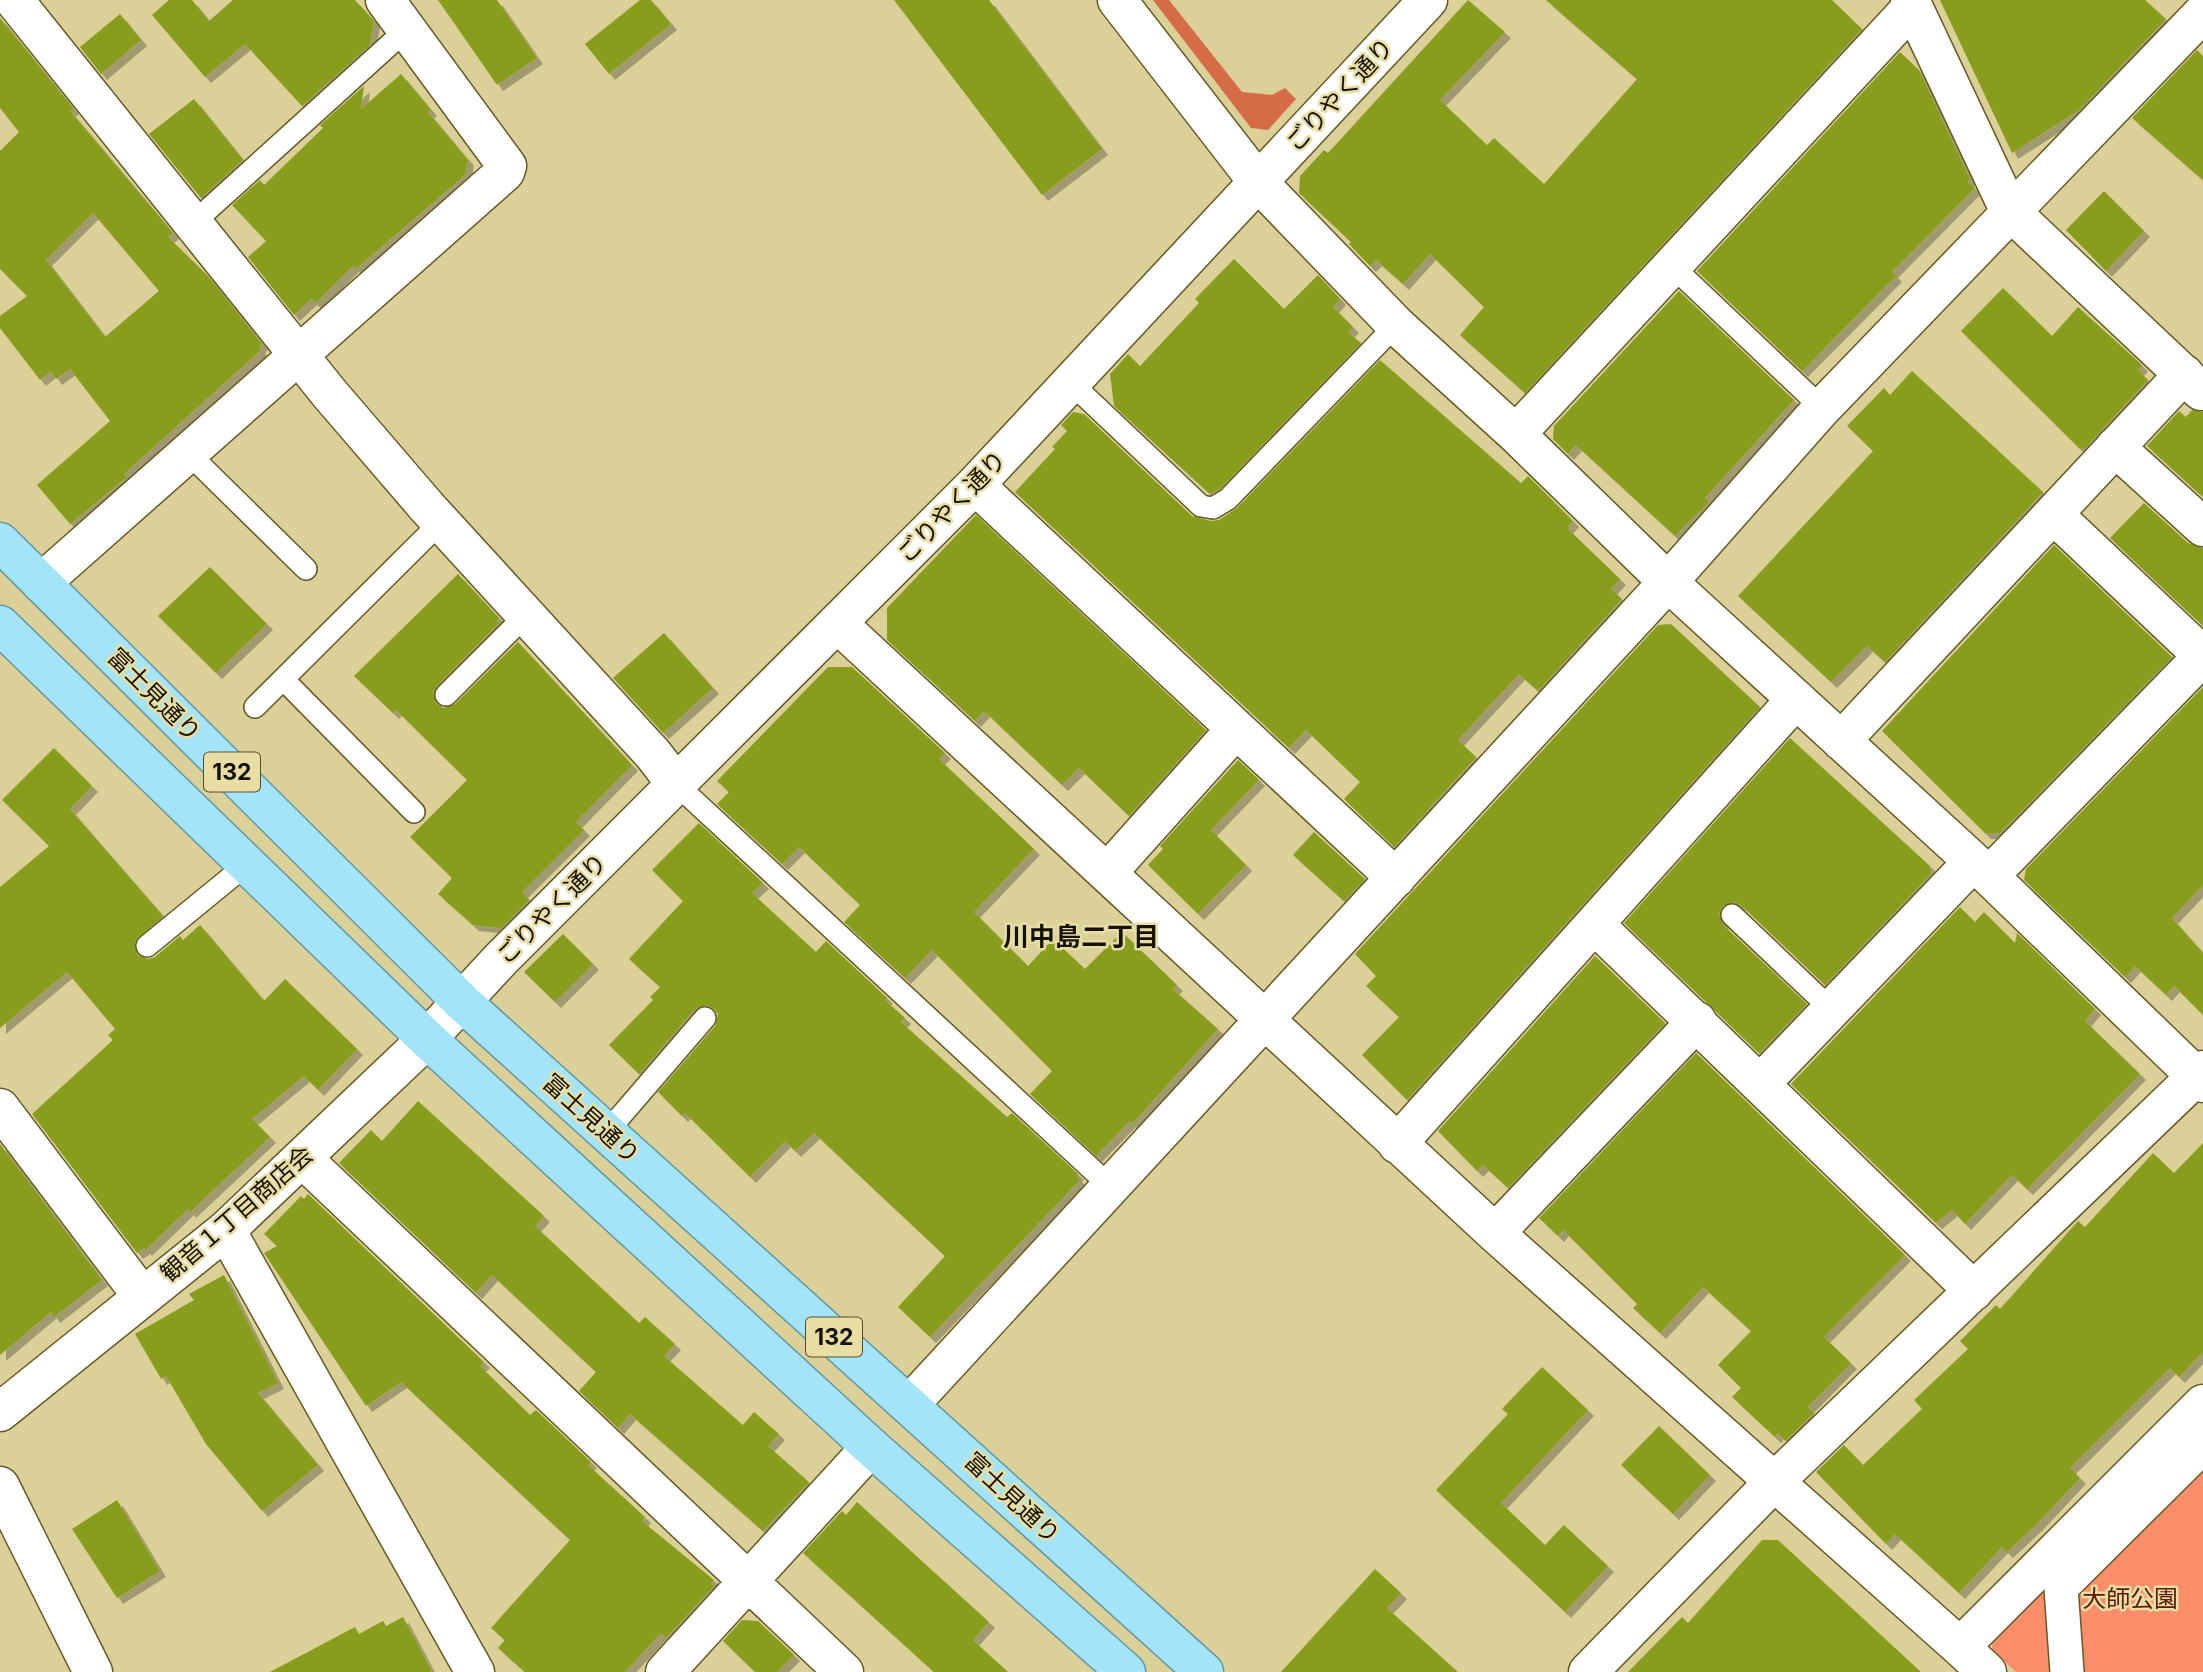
<svg xmlns="http://www.w3.org/2000/svg" width="2203" height="1672" viewBox="0 0 2203 1672" font-family="Inter,'Noto Sans JP',sans-serif">
<defs>
<filter id="shadow"><feDropShadow dx="6" dy="6" stdDeviation="0" flood-color="#0004"/></filter>
</defs>
<rect width="100%" height="100%" fill="#dbd097"/>
<path fill="#fa8d6a" d="M 2203,1423 L 2203,1672 L 2016,1672 L 1992,1650 L 1993,1633 Z"/>
<path fill="#d66b48" d="M 1153,0 L 1169,0 L 1242,92 L 1272,95 L 1285,88 L 1296,99 L 1268,130 L 1251,128 Z"/>
<path fill="#899d1f" fill-rule="evenodd" filter="url(#shadow)" d="M 169,0 L 192,0 L 209,21 L 233,0 L 355,0 L 374,21 L 370,45 L 302,106 L 245,44 L 205,77 L 152,15 Z
M 438,0 L 497,0 L 537,58 L 497,85 Z
M 640,0 L 651,0 L 671,24 L 609,74 L 585,44 Z
M 894,0 L 989,0 L 1102,149 L 1042,195 Z
M 1468,0 L 1505,32 L 1440,100 L 1487,145 L 1494,138 L 1544,184 L 1637,79 L 1546,0 L 1832,0 L 1862,29 L 1525,393 L 1460,335 L 1484,307 L 1430,254 L 1403,284 L 1376,260 L 1370,266 L 1349,244 L 1351,242 L 1299,193 L 1300,176 L 1324,150 L 1328,153 Z
M 1940,0 L 2145,0 L 2166,19 L 2079,110 L 2012,153 Z
M 120,14 L 141,40 L 101,74 L 80,47 Z
M 0,18 L 73,108 L 70,111 L 173,233 L 168,237 L 207,275 L 262,344 L 259,347 L 261,350 L 124,474 L 127,477 L 70,524 L 37,485 L 110,421 L 70,369 L 56,379 L 51,371 L 40,380 L 0,328 L 0,316 L 27,296 L 0,269 L 0,151 L 19,132 L 0,108 ZM 93,213 L 159,291 L 105,337 L 46,260 Z
M 2197,50 L 2203,56 L 2203,180 L 2132,118 Z
M 1900,52 L 1919,70 L 1970,179 L 1967,181 L 1975,188 L 1892,272 L 1896,276 L 1802,371 L 1697,271 Z
M 401,74 L 431,110 L 428,112 L 468,160 L 465,175 L 356,269 L 353,266 L 316,303 L 311,299 L 294,315 L 248,257 L 266,241 L 232,205 L 260,180 L 264,185 L 323,128 L 320,125 L 364,86 L 361,109 Z
M 194,99 L 243,160 L 201,198 L 149,134 Z
M 2104,191 L 2144,231 L 2106,271 L 2066,230 Z
M 1234,259 L 1284,309 L 1318,275 L 1340,299 L 1333,307 L 1353,327 L 1348,332 L 1361,343 L 1220,489 L 1210,494 L 1114,406 L 1110,374 L 1128,354 L 1140,366 L 1199,303 L 1195,299 Z
M 2003,288 L 2052,336 L 2078,307 L 2142,365 L 2138,370 L 2148,380 L 2084,449 L 2079,448 L 1961,331 Z
M 1679,291 L 1794,400 L 1705,498 L 1709,502 L 1675,536 L 1576,445 L 1568,454 L 1553,439 L 1554,426 Z
M 1380,360 L 1521,483 L 1528,476 L 1573,521 L 1567,528 L 1620,579 L 1611,589 L 1622,599 L 1538,691 L 1519,674 L 1458,740 L 1476,757 L 1394,847 L 1344,799 L 1360,782 L 1306,730 L 1289,748 L 1015,492 L 1055,449 L 1052,447 L 1067,431 L 1061,425 L 1073,412 L 1084,414 L 1192,516 L 1211,521 L 1219,520 L 1237,508 Z
M 1912,371 L 2043,492 L 1885,662 L 1867,646 L 1831,682 L 1738,596 L 1873,451 L 1847,426 L 1884,388 L 1890,395 Z
M 2192,410 L 2203,412 L 2203,497 L 2147,446 L 2179,411 L 2186,417 Z
M 2144,503 L 2188,543 L 2203,548 L 2203,626 L 2110,538 Z
M 976,515 L 1206,730 L 1129,816 L 1079,768 L 1062,785 L 984,711 L 975,721 L 887,640 L 887,608 Z
M 2054,545 L 2172,657 L 2000,833 L 1985,833 L 1882,731 Z
M 210,567 L 267,624 L 216,673 L 158,616 Z
M 458,574 L 499,618 L 497,621 L 499,623 L 437,686 L 433,692 L 436,704 L 443,708 L 455,704 L 518,642 L 632,765 L 576,822 L 584,830 L 522,892 L 529,900 L 501,928 L 473,925 L 438,894 L 452,878 L 410,837 L 467,780 L 396,710 L 393,713 L 354,676 Z
M 1671,624 L 1760,707 L 1407,1100 L 1362,1055 L 1399,1017 L 1366,986 L 1376,976 L 1355,954 L 1658,625 Z
M 664,633 L 713,688 L 663,733 L 613,678 Z
M 828,667 L 852,667 L 945,753 L 939,759 L 1034,849 L 974,912 L 1028,966 L 1053,939 L 1085,969 L 1122,932 L 1177,985 L 1173,989 L 1218,1029 L 1132,1124 L 1130,1121 L 1096,1156 L 1030,1094 L 1052,1071 L 932,950 L 905,978 L 844,922 L 860,905 L 799,847 L 782,864 L 717,804 L 729,792 L 717,781 Z
M 2203,687 L 2203,885 L 2172,918 L 2203,953 L 2203,1015 L 2174,986 L 2166,995 L 2135,966 L 2125,977 L 2024,880 L 2026,869 Z
M 1790,738 L 1930,866 L 1930,875 L 1825,985 L 1741,905 L 1734,902 L 1723,906 L 1719,913 L 1723,925 L 1807,1004 L 1759,1053 L 1624,923 Z
M 54,748 L 92,786 L 70,809 L 163,916 L 135,941 L 137,955 L 148,959 L 155,957 L 180,936 L 183,940 L 200,925 L 264,1001 L 285,979 L 357,1049 L 318,1090 L 304,1076 L 252,1119 L 270,1137 L 190,1212 L 188,1209 L 146,1250 L 144,1248 L 137,1253 L 32,1114 L 113,1040 L 108,1035 L 115,1029 L 67,972 L 0,1028 L 0,887 L 49,846 L 2,800 Z
M 1238,760 L 1259,780 L 1211,830 L 1246,865 L 1198,914 L 1148,865 L 1163,849 L 1160,846 Z
M 699,823 L 763,883 L 752,893 L 816,952 L 826,941 L 887,998 L 885,1000 L 905,1018 L 901,1022 L 1007,1117 L 1012,1113 L 1078,1174 L 1076,1176 L 1080,1180 L 930,1337 L 898,1307 L 945,1256 L 814,1133 L 795,1151 L 785,1141 L 750,1177 L 685,1113 L 682,1116 L 658,1092 L 715,1026 L 718,1014 L 714,1009 L 707,1005 L 695,1009 L 639,1074 L 609,1045 L 653,1000 L 650,997 L 660,987 L 629,959 L 683,901 L 652,870 Z
M 1314,832 L 1365,879 L 1344,901 L 1293,855 Z
M 1960,907 L 1975,922 L 1984,912 L 2015,943 L 2017,933 L 2095,1009 L 2085,1021 L 2140,1074 L 2027,1189 L 2012,1175 L 1965,1224 L 1952,1210 L 1936,1223 L 1791,1084 Z
M 563,934 L 593,964 L 555,1002 L 524,972 Z
M 1595,956 L 1665,1023 L 1508,1188 L 1483,1165 L 1477,1171 L 1438,1131 Z
M 1696,1053 L 1905,1255 L 1824,1337 L 1851,1363 L 1808,1407 L 1814,1413 L 1785,1441 L 1778,1433 L 1775,1437 L 1732,1397 L 1741,1388 L 1718,1365 L 1751,1331 L 1703,1287 L 1660,1333 L 1633,1308 L 1637,1304 L 1563,1230 L 1558,1236 L 1539,1218 Z
M 418,1101 L 544,1216 L 535,1226 L 639,1323 L 645,1317 L 675,1344 L 664,1356 L 743,1425 L 754,1412 L 779,1434 L 768,1446 L 809,1482 L 763,1531 L 630,1414 L 618,1428 L 579,1391 L 596,1372 L 492,1275 L 476,1293 L 339,1163 L 371,1130 L 382,1141 Z
M 2203,1143 L 2203,1352 L 2179,1377 L 2170,1368 L 2070,1468 L 2080,1478 L 2037,1524 L 2007,1552 L 2002,1547 L 1959,1593 L 1895,1534 L 1886,1544 L 1816,1472 L 1844,1445 L 1863,1465 L 1922,1409 L 1914,1400 L 1968,1349 L 1960,1341 L 1996,1305 L 2000,1309 L 2078,1221 L 2085,1227 L 2153,1153 L 2174,1173 Z
M 0,1144 L 102,1280 L 54,1317 L 51,1312 L 0,1355 Z
M 308,1194 L 484,1362 L 480,1366 L 530,1415 L 536,1410 L 591,1462 L 588,1465 L 645,1517 L 642,1521 L 714,1580 L 711,1583 L 714,1586 L 676,1627 L 666,1638 L 661,1633 L 625,1672 L 525,1672 L 498,1648 L 505,1640 L 491,1628 L 570,1540 L 401,1382 L 366,1406 L 264,1253 L 277,1246 L 264,1234 L 301,1196 L 304,1199 Z
M 224,1275 L 278,1383 L 258,1393 L 318,1465 L 262,1511 L 206,1444 L 166,1376 L 161,1379 L 135,1334 L 194,1300 L 189,1294 Z
M 1542,1367 L 1588,1410 L 1501,1503 L 1545,1545 L 1564,1525 L 1608,1566 L 1565,1612 L 1436,1490 L 1508,1414 L 1502,1409 Z
M 1659,1426 L 1710,1475 L 1673,1514 L 1621,1465 Z
M 117,1500 L 160,1571 L 117,1598 L 72,1529 Z
M 857,1502 L 989,1622 L 973,1640 L 1008,1672 L 934,1672 L 803,1553 L 842,1511 L 846,1515 Z
M 1762,1540 L 1778,1540 L 1921,1672 L 1628,1672 L 1682,1617 L 1688,1623 Z
M 1375,1569 L 1401,1593 L 1387,1608 L 1458,1672 L 1281,1672 Z
M 403,1617 L 432,1672 L 270,1672 L 355,1627 L 359,1634 L 383,1621 L 386,1626 Z
M 742,1620 L 758,1621 L 794,1655 L 777,1672 L 755,1672 L 723,1641 Z"/>
<g fill="none" stroke-linecap="round" stroke-linejoin="round">
<defs>
<path id="service" d="M 192,224 L 407,29
M 1672,266 L 1822,408
M 1070,382 L 1201,506 L 1213,508 L 1228,499 L 1396,325
M 188,453 L 306,569
M 283,679 L 414,812
M 446,695 L 525,616
M 255,707 L 441,522
M 676,784 L 1111,1187
M 1732,915 L 1832,1010
M 147,946 L 246,865
M 606,1133 L 705,1018"/>
<path id="pedestrian" d="M 2067,1672 L 2061,1588 L 2203,1447"/>
<path id="minor" d="M 14,0 L 329,393 L 427,507 L 653,754 L 676,784
M 1117,0 L 1258,182 L 1396,325 L 1516,434 L 1668,582 L 1989,876 L 2203,1083
M 1910,0 L 2009,210 L 2201,391
M 1516,434 L 1913,6
M 2115,447 L 2203,527
M 975,485 L 1396,878
M 2053,514 L 2203,656
M 41,583 L 505,172 L 507,166 L 385,0
M 837,623 L 1495,1233 L 1960,1647
M 1841,741 L 2184,374
M 1107,873 L 1236,729
M 1989,876 L 2203,656
M 1595,925 L 1974,1291
M 1761,1083 L 1972,863
M 0,1108 L 142,1296
M 1397,1144 L 1796,699
M 302,1158 L 844,1672
M 226,1230 L 475,1672
M 1495,1233 L 1697,1021
M 910,1404 L 1668,582 L 1822,408 L 2203,13
M 0,1412 L 226,1230 L 427,1039 L 501,959 L 975,485 L 1428,0
M 0,1486 L 93,1672
M 665,1672 L 871,1447
M 1588,1672 L 1774,1482 L 2203,1070
M 1987,1672 L 1960,1647 L 2203,1404"/>
<path id="trunk" d="M 0,542 L 463,1003 L 1204,1672
M 0,625 L 427,1039 L 871,1447 L 1126,1672"/>
</defs>
<use href="#service" stroke="#655a23" stroke-width="24"/>
<use href="#pedestrian" stroke="#655a23" stroke-width="36"/>
<use href="#minor" stroke="#655a23" stroke-width="41"/>
<use href="#trunk" stroke="#6396a0" stroke-width="41"/>
<use href="#service" stroke="#fff" stroke-width="21"/>
<use href="#pedestrian" stroke="#fff" stroke-width="33"/>
<use href="#minor" stroke="#fff" stroke-width="38"/>
<use href="#trunk" stroke="#a4e4f8" stroke-width="38"/>
</g>
<g text-anchor="middle" stroke-width="5" stroke-linejoin="round" paint-order="stroke">
<g fill="#e8dda3" stroke="#544e31" stroke-width="2">
<rect x="204" y="752.5" width="56" height="39" rx="5"/>
<rect x="806" y="1317.5" width="56" height="39" rx="5"/>
</g>
<g font-size="23" font-weight="bold" fill="#151100">
<text x="232" y="780">132</text>
<text x="834" y="1345">132</text>
</g>
<g font-size="24" fill="#151100" stroke="#e8dda3">
<text transform="translate(1340 95) rotate(-47)" y="8">ごりやく通り</text>
<text transform="translate(952 507) rotate(-46)" y="8">ごりやく通り</text>
<text transform="translate(154 695) rotate(45)" y="8">富士見通り</text>
<text transform="translate(552 909) rotate(-45)" y="8">ごりやく通り</text>
<text transform="translate(591 1119) rotate(42)" y="8">富士見通り</text>
<text transform="translate(237 1214) rotate(-41)" y="8">観音１丁目商店会</text>
<text transform="translate(1012 1498) rotate(43)" y="8">富士見通り</text>
</g>
<g font-size="24" fill="#5c1800" stroke="#e8dda3">
<text x="2130" y="1607">大師公園</text>
</g>
<g font-size="26" font-weight="bold" fill="#151100" stroke="#e8dda3">
<text x="1081" y="946">川中島二丁目</text>
</g>
</g>
</svg>
